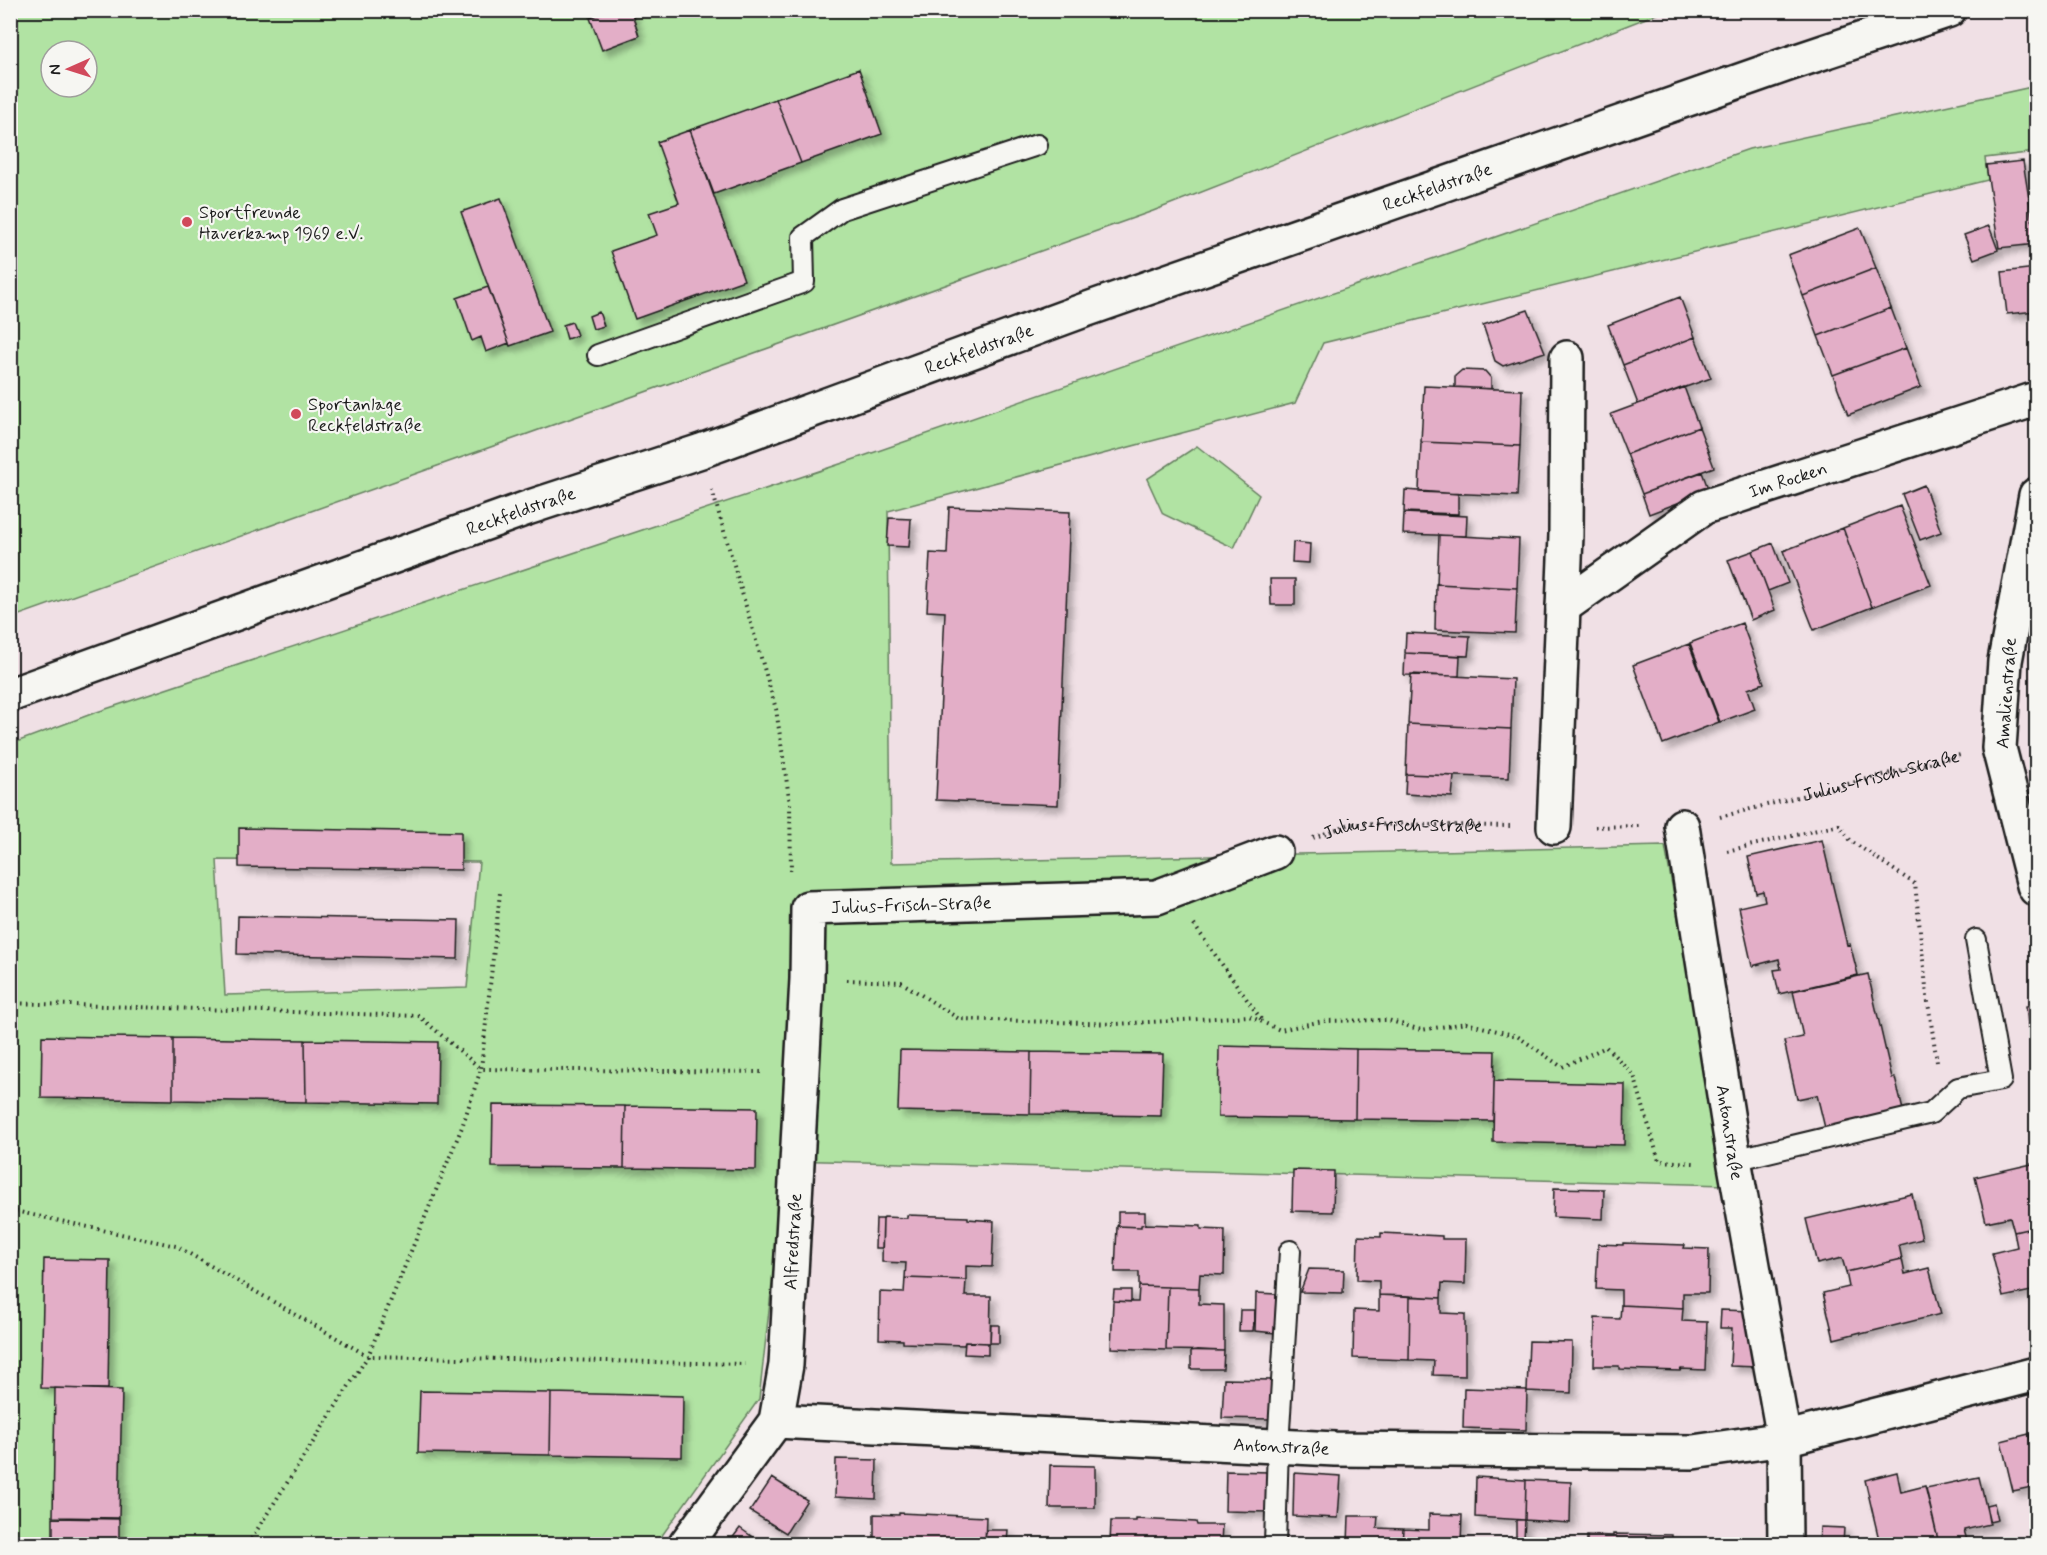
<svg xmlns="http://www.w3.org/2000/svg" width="2047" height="1555" viewBox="0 0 2047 1555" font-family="Mynerve,sans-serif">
<defs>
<filter id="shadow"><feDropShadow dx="5.5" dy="5.5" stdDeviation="3" flood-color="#0004"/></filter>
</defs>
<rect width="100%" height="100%" fill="#f0e0e5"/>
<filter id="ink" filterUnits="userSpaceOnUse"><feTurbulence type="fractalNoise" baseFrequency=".0167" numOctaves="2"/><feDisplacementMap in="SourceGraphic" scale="12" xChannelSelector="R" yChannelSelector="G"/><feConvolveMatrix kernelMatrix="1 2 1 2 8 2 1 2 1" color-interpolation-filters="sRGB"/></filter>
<g filter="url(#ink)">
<path fill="#b1e3a3" stroke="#668060" stroke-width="1.5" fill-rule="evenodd" d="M 10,11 L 1664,11 L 1153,211 L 11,618 ZM 51,51 L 87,51 L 87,87 L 51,87 Z
M 2036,86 L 2036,152 L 1985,158 L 1988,180 L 1323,343 L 1295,403 L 888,511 L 891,863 L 1665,846 L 1726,1185 L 786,1160 L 759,1399 L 656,1544 L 11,1544 L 11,744 L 94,713 L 852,460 L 1749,149 ZM 217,860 L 479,862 L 467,988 L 225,995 Z
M 1197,446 L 1259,495 L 1234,548 L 1163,514 L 1147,479 Z"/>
<path fill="#e3aec7" stroke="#1c1c1c" stroke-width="1.5" filter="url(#shadow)" d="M 610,10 L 631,10 L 639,36 L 602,50 L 590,18 Z
M 859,69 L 882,134 L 801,163 L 776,99 Z
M 776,99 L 801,163 L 714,194 L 690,130 Z
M 690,130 L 744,280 L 635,319 L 611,251 L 657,235 L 649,213 L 679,203 L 657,142 Z
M 2023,161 L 2036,244 L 1999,248 L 1986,165 Z
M 501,198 L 550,332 L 510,346 L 461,212 Z
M 1989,226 L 1998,250 L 1974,259 L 1964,235 Z
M 1860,228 L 1876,268 L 1803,296 L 1788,255 Z
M 1876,268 L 1891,308 L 1818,336 L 1803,296 Z
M 2036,268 L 2036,311 L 2007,314 L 2002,272 Z
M 488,287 L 509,343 L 486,352 L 481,337 L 472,341 L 457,298 Z
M 1680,297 L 1695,337 L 1623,365 L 1608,325 Z
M 1891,308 L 1906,348 L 1833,375 L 1818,336 Z
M 1528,310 L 1545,352 L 1503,366 L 1495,361 L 1483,325 Z
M 599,312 L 604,326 L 593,329 L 589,316 Z
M 572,322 L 577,335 L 567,339 L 563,325 Z
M 1695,337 L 1711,378 L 1638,404 L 1623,365 Z
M 1906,348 L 1921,387 L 1848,415 L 1833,375 Z
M 1462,370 L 1485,371 L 1491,378 L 1491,389 L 1455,387 L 1455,376 Z
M 1424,386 L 1522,390 L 1520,446 L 1421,442 Z
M 1684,387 L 1699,427 L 1627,454 L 1611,414 Z
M 1699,427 L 1714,467 L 1642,494 L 1627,454 Z
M 1421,442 L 1520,446 L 1517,496 L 1419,492 Z
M 1702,472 L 1709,491 L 1649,514 L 1642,494 Z
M 1924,485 L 1941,532 L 1920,540 L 1902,494 Z
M 1405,490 L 1458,494 L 1458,514 L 1404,512 Z
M 1900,506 L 1931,585 L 1872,607 L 1843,528 Z
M 949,507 L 1070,512 L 1058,805 L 936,800 L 945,612 L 927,611 L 930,553 L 947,554 Z
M 1404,513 L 1467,516 L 1466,536 L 1403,534 Z
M 889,518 L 911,519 L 909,547 L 887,546 Z
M 1843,528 L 1872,607 L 1814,630 L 1783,551 Z
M 1439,535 L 1519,539 L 1517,588 L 1437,584 Z
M 1293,542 L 1310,544 L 1309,563 L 1292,562 Z
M 1773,543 L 1788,583 L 1768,591 L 1753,551 Z
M 1753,551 L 1775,610 L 1751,620 L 1728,560 Z
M 1270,579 L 1295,579 L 1295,605 L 1271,605 Z
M 1436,584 L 1517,588 L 1515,633 L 1435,630 Z
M 1742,623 L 1764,683 L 1748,689 L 1755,709 L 1720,722 L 1690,643 Z
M 1406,633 L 1470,636 L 1468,656 L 1405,653 Z
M 1689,644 L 1719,722 L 1663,744 L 1633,665 Z
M 1405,653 L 1460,656 L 1459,676 L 1404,675 Z
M 1411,674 L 1513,679 L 1511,729 L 1408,724 Z
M 1408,724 L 1511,729 L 1509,778 L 1406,774 Z
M 1406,774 L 1454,776 L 1452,797 L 1405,794 Z
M 239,828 L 461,832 L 461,870 L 239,867 Z
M 1822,840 L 1847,945 L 1850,944 L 1858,975 L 1779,994 L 1774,970 L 1781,969 L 1779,959 L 1752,966 L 1739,907 L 1765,901 L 1763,891 L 1756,893 L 1748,857 Z
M 238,916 L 459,920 L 458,959 L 237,954 Z
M 1868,974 L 1892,1078 L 1895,1078 L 1903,1110 L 1825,1128 L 1817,1095 L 1797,1099 L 1784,1041 L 1803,1037 L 1793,991 Z
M 2036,1004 L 2036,1023 L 2028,1025 L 2026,1006 Z
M 2036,1023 L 2036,1043 L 2032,1044 L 2028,1025 Z
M 42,1036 L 173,1038 L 173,1100 L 41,1098 Z
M 173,1038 L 305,1040 L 306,1102 L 173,1100 Z
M 305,1040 L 438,1042 L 437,1104 L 306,1102 Z
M 1219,1046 L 1356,1049 L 1355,1119 L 1218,1117 Z
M 1356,1049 L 1495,1051 L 1493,1121 L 1355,1119 Z
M 900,1050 L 1031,1052 L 1030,1114 L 898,1111 Z
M 1031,1052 L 1163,1054 L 1161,1116 L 1030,1114 Z
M 1494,1081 L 1625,1084 L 1624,1145 L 1493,1142 Z
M 493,1105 L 625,1106 L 624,1168 L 492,1167 Z
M 625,1106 L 757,1108 L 756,1170 L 624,1168 Z
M 2036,1163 L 2036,1227 L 2014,1232 L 2010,1217 L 1986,1222 L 1975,1177 Z
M 1293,1170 L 1334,1171 L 1333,1212 L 1292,1211 Z
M 1554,1188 L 1604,1189 L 1603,1219 L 1553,1217 Z
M 1912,1194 L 1922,1239 L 1899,1245 L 1902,1259 L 1846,1272 L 1842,1258 L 1817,1264 L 1806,1219 Z
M 1118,1212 L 1145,1212 L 1145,1224 L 1141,1225 L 1141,1227 L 1118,1226 Z
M 907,1215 L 968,1217 L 968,1219 L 994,1221 L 992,1267 L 966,1266 L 966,1280 L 905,1278 L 906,1263 L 882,1262 L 883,1219 L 884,1217 L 907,1218 Z
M 876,1219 L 883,1219 L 882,1248 L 875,1248 Z
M 1145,1224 L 1201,1226 L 1201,1229 L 1225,1230 L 1224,1275 L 1200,1274 L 1199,1288 L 1168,1287 L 1139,1286 L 1139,1272 L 1115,1272 L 1117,1226 L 1141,1227 L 1141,1225 Z
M 2036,1227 L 2036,1290 L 2003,1297 L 1992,1253 L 2017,1247 L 2014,1232 Z
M 1381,1233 L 1442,1236 L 1442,1239 L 1466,1239 L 1465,1284 L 1442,1283 L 1441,1298 L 1379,1295 L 1379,1281 L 1357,1280 L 1358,1236 L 1381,1237 Z
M 1623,1243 L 1685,1245 L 1684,1248 L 1709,1249 L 1708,1293 L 1683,1293 L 1683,1308 L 1621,1305 L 1621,1290 L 1596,1289 L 1598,1244 L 1623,1245 Z
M 44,1259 L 110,1260 L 108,1389 L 41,1388 Z
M 1902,1259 L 1905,1274 L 1929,1268 L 1941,1314 L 1861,1334 L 1861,1332 L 1834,1339 L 1823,1293 L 1849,1287 L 1846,1272 Z
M 1309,1269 L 1344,1270 L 1343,1293 L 1300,1292 Z
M 905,1278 L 966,1280 L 965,1296 L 991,1296 L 990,1343 L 965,1342 L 964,1345 L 903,1343 L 903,1340 L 879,1339 L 880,1292 L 904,1293 Z
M 1139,1286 L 1168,1287 L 1166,1350 L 1111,1348 L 1113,1301 L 1138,1302 Z
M 1168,1287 L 1199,1288 L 1199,1304 L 1224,1305 L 1224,1351 L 1166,1350 Z
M 1114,1290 L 1131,1290 L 1131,1302 L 1113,1301 Z
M 1256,1293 L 1276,1294 L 1275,1333 L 1255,1331 Z
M 1379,1295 L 1410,1296 L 1409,1360 L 1353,1358 L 1354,1310 L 1379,1311 Z
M 1410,1296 L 1441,1298 L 1441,1313 L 1465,1314 L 1465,1376 L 1433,1375 L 1434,1361 L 1409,1360 Z
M 1621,1305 L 1683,1308 L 1682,1321 L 1707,1322 L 1705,1370 L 1681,1369 L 1680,1371 L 1619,1369 L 1619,1366 L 1594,1366 L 1595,1318 L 1620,1319 Z
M 1240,1310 L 1255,1310 L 1253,1331 L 1239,1331 Z
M 1721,1310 L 1750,1311 L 1758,1367 L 1730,1366 L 1732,1328 L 1720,1328 Z
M 991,1325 L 999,1325 L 999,1343 L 990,1343 Z
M 1529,1341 L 1572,1342 L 1571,1393 L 1527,1391 Z
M 965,1342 L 988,1343 L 988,1355 L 964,1354 Z
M 1198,1350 L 1224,1351 L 1223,1369 L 1191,1369 L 1191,1351 Z
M 1224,1379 L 1272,1380 L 1270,1419 L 1222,1418 Z
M 55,1388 L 122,1390 L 119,1518 L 53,1517 Z
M 1464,1388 L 1527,1390 L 1526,1430 L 1463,1428 Z
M 420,1391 L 551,1393 L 550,1455 L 418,1453 Z
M 551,1393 L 683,1396 L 682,1457 L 550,1455 Z
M 2029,1434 L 2036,1468 L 2036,1486 L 2013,1491 L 2001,1441 Z
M 836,1459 L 877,1460 L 876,1499 L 835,1497 Z
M 1050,1465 L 1095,1466 L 1095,1508 L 1049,1508 Z
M 1226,1471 L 1270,1472 L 1269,1512 L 1225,1511 Z
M 1897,1472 L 1901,1492 L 1925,1486 L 1939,1544 L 1880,1544 L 1865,1480 Z
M 1294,1473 L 1341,1476 L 1338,1518 L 1293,1516 Z
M 1476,1477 L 1526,1480 L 1525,1520 L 1475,1517 Z
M 1979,1477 L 1990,1524 L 1964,1530 L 1968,1544 L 1939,1544 L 1926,1488 Z
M 772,1478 L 807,1500 L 786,1533 L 750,1511 Z
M 1526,1480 L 1571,1482 L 1570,1523 L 1525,1520 Z
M 1994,1503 L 1998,1520 L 1989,1522 L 1986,1505 Z
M 899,1513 L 986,1517 L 985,1544 L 874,1544 L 874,1514 L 899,1515 Z
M 1429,1514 L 1462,1515 L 1461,1544 L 1402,1544 L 1403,1529 L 1429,1530 Z
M 1349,1516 L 1378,1516 L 1377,1528 L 1403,1529 L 1402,1544 L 1348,1544 Z
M 53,1518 L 119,1519 L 119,1544 L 53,1544 Z
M 1136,1519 L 1196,1522 L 1197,1525 L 1222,1525 L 1221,1544 L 1110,1544 L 1111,1521 L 1136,1521 Z
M 1516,1520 L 1525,1520 L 1524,1539 L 1516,1539 Z
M 1820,1527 L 1844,1528 L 1843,1544 L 1819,1544 Z
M 740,1528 L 758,1541 L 755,1544 L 728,1544 Z
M 986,1530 L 1008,1530 L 1007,1544 L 985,1544 Z
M 1613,1534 L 1672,1535 L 1672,1539 L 1698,1539 L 1698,1544 L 1587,1544 L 1587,1535 L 1613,1536 Z"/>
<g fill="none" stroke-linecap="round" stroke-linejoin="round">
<defs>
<path id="lane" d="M 598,355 L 804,282 L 803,237 L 842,209 L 1037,145
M 1734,1160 L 1931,1113 L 1958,1088 L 2001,1080 L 1976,940
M 1275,1544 L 1278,1446 L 1290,1251"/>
<g id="street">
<path d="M 2036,495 L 2005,661 L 1999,748 L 2034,885 L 2036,889"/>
<path id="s3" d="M 1563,607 L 1704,507 L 2036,399"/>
<path id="s4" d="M 1682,826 L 1735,1165 L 1784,1439 L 1785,1544"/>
<path d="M 1554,827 L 1566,535 L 1567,358"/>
<path id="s5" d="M 776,1421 L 1335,1449 L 1693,1452 L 1784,1439 L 2036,1374"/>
<path id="s6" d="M 686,1544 L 776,1421 L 786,1365 L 807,979 L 808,908 L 1157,897 L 1275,852"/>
</g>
<g id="secondary">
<path id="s7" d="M 10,695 L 530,507 L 701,451 L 1082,311 L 1788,64 L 1949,10"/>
</g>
</defs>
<use href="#lane" stroke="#1c1c1c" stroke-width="24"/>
<use href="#street" stroke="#1c1c1c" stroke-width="38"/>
<use href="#secondary" stroke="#1c1c1c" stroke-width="38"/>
<g stroke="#1c1c1c" stroke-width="4" stroke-dasharray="1.5 4.5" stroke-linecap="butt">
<path d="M 712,490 L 776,709 L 790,804 L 791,871"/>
<path id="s1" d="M 1720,817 L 1960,755"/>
<path d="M 1595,827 L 1642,826"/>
<path id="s2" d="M 1313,838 L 1350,824 L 1513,826"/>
<path d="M 1727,851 L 1839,825 L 1851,841 L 1915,884 L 1927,996 L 1937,1062"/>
<path d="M 1194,925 L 1263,1022"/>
<path d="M 847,980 L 901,982 L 959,1019 L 1117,1024 L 1249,1016 L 1280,1030 L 1323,1021 L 1388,1020 L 1421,1030 L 1466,1023 L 1517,1036 L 1562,1067 L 1606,1047 L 1634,1075 L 1659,1161 L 1694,1163"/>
<path d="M 10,1003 L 419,1016 L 481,1069 L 500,893"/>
<path d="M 10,1210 L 176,1246 L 368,1356 L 745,1364"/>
<path d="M 248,1544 L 368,1356 L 462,1127 L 481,1069 L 761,1072"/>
</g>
<use href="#lane" stroke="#f6f6f2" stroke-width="20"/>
<use href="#street" stroke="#f6f6f2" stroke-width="33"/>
<use href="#secondary" stroke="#f6f6f2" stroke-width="33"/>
</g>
</g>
<g fill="#d1495b" stroke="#f6f6f2" stroke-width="2">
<circle cx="187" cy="222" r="6"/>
<circle cx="296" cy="414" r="6"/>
</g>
<g text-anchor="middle" stroke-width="4.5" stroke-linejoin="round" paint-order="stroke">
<g font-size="18" fill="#1c1c1c" stroke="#f6f6f2">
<text dy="6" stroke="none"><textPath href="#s7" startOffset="1515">Reckfeldstraße</textPath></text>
<text dy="6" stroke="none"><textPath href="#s7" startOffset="1029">Reckfeldstraße</textPath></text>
<text dy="6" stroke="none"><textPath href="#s3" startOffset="261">Im Rocken</textPath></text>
<text dy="6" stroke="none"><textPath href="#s7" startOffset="543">Reckfeldstraße</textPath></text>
<text transform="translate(2006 693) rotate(-86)" y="6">Amalienstraße</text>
<text dy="6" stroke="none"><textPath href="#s1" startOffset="166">Julius-Frisch-Straße</textPath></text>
<text dy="6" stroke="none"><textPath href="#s2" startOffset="92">Julius-Frisch-Straße</textPath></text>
<text dy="6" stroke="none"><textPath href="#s6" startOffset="770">Julius-Frisch-Straße</textPath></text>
<text dy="6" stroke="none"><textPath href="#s4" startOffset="310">Antonstraße</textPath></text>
<text dy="6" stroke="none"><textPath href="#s6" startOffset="333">Alfredstraße</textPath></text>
<text dy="6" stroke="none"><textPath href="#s5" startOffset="506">Antonstraße</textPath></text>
</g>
<g font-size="18" fill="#1c1c1c" stroke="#f6f6f2" text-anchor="start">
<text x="199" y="218">Sportfreunde<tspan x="199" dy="21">Haverkamp 1969 e.V.</tspan></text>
<text x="308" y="410">Sportanlage<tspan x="308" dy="21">Reckfeldstraße</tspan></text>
</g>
</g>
<rect width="2047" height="1555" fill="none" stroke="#f6f6f2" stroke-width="36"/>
<rect x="18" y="18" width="2011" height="1519" fill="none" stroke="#1c1c1c" stroke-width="2" filter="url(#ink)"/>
<g transform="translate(69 69) rotate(267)"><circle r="28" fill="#f6f6f2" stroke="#9f9f9c" stroke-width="1.5"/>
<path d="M0-4.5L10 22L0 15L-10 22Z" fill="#d1495b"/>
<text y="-9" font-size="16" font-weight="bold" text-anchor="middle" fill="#1c1c1c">N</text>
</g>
</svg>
